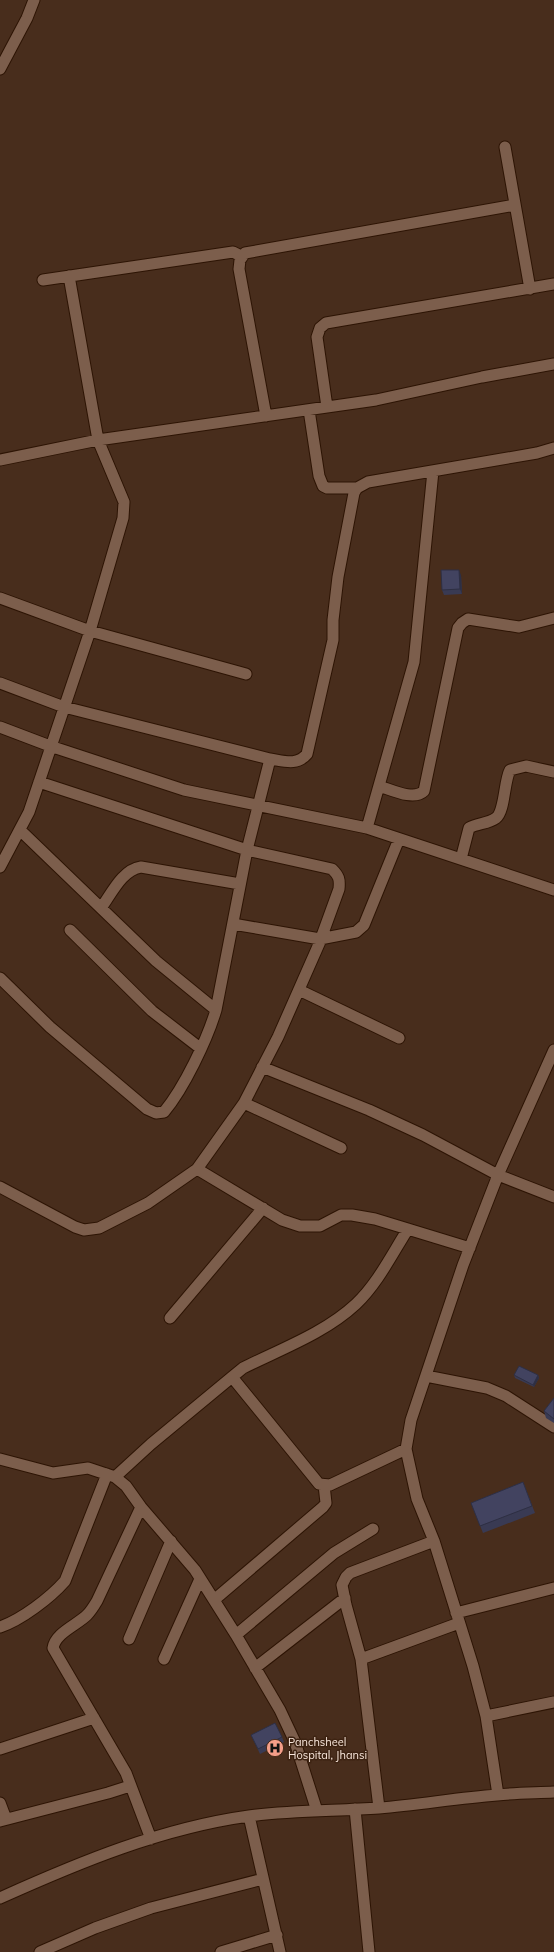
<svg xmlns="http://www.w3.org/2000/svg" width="554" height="1952" viewBox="0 0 554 1952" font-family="Mulish,sans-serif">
<rect width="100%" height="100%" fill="#482d1c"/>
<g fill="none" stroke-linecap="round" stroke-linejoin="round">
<defs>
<path id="minor" d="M 0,69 L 27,18 L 34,0
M 505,147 L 530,289
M 43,280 L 233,252 L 241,256
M 327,407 L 317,337 L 320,328 L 326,323 L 554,284
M 309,410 L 319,476 L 323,486 L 327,488 L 357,488
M 266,416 L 239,269 L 240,260 L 245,253 L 515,205
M 0,460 L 98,440 L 376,400 L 482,377 L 554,364
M 0,598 L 90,631 L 246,674
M 0,683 L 64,707 L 270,759 C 284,761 297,766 307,754 L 333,640 L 333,620 L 338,577 L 354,493 L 357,488 L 368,482 L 537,453 L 554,448
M 0,727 L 50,746 L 184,790 L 367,828 L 554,890
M 379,786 C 392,790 414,801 424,791 L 458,628 L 462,623 L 468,619 L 519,627 L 554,618
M 367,828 L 414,662 L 433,471
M 20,830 L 156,961 L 216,1010
M 461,859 L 469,828 C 477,823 488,824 496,818 C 505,811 504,781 510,770 L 526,766 L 554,772
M 0,867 L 29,812 L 90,631 L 123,518 L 124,502 L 98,440 L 69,276
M 101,908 C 112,893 122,870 141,867 L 240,884
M 233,924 L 320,939 L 356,932 L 364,925 L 399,839
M 70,930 L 152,1011 L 200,1048
M 0,978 L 50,1027 L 147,1109 L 156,1113 L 164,1112 C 184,1088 207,1040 216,1010 L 247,850 L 270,759
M 299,990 L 399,1038
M 262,1067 L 369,1110 L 423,1135 L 498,1175 L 554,1197
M 244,1103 L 341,1148
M 197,1169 L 282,1220 L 300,1226 L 320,1226 L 341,1215 L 352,1215 L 375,1219 L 470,1248
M 0,1187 L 75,1227 L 84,1230 L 99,1228 L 148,1203 L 197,1169 L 244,1103 L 278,1037 L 319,944 L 339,889 C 340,879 339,876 332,869 L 247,850 L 39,782
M 170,1318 L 263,1208
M 426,1376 L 487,1388 L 506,1396 L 554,1427
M 232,1377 L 319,1484 L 330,1485 L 406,1449
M 0,1459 L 53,1473 L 88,1468 L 115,1477 L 126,1486 L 141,1507 L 195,1570 L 236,1635 L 280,1710 L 295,1742 L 317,1811
M 115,1477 L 151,1444 L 232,1377 L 243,1368 C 281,1349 325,1333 356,1304 C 378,1283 392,1254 408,1229
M 141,1507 L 97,1601 C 94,1606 91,1611 87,1615 C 77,1625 55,1633 53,1648 L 126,1773 L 151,1839
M 214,1600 L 323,1507 L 326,1503 L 324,1485
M 456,1613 L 554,1588
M 0,1627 C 21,1620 50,1598 65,1581 L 107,1474
M 236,1635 L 334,1553 L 373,1529
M 129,1639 L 171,1541
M 164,1659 L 200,1579
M 361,1659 L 459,1623
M 255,1668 L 345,1598
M 486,1716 L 554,1702
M 0,1749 L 94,1718
M 498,1795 L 486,1716 L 473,1666 L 434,1541 L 417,1499 L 406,1449 L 411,1420 L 463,1265 L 498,1175 L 554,1050
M 0,1803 L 6,1819
M 379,1808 L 361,1659 L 346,1605 L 342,1585 L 346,1577 L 350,1573 L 434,1541
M 355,1809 L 369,1952
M 249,1816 L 280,1952
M 0,1821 L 108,1793 L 130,1786
M 0,1898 C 80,1862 162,1828 249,1816 C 292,1810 336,1811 379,1808 C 418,1805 457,1798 497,1795 C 516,1793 535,1793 554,1792
M 40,1952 L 95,1928 L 151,1908 L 263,1879
M 221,1952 L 277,1935"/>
</defs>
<use href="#minor" stroke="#2d1404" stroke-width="13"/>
<use href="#minor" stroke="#7c5e4c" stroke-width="11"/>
</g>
<path fill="#393a53" d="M 461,575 L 462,594 L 444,595 L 442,590 Z
M 514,1375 L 538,1375 L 539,1378 L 534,1387 L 515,1378 Z
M 554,1398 L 554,1423 L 546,1418 L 544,1411 Z
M 523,1482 L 535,1513 L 483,1533 L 471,1503 Z
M 251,1735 L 282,1737 L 284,1742 L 260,1754 Z"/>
<path fill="#2e2f43" d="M 459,570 L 461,575 L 462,594 L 460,589 Z
M 538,1375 L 539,1378 L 534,1387 L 533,1385 Z"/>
<path fill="#424360" stroke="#2e2f43" d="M 441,570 L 459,570 L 460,589 L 442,590 Z
M 519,1366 L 538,1375 L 533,1385 L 514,1375 Z
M 554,1398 L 554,1419 L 544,1411 Z
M 523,1482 L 532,1506 L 480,1526 L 471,1503 Z
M 275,1723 L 282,1737 L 258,1749 L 251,1735 Z"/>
<defs>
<symbol id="hospital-disc" viewBox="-11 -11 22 22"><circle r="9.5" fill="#f49e89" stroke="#3d2312"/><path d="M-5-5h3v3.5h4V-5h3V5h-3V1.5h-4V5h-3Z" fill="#111"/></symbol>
</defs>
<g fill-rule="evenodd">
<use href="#hospital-disc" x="265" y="1738" width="20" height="20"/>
</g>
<g text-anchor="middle" stroke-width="3" stroke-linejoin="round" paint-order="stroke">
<g font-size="11" fill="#f8e6db" stroke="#3d2312" text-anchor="start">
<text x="288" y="1746">Panchsheel<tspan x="288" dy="13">Hospital, Jhansi</tspan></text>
</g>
</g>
</svg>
